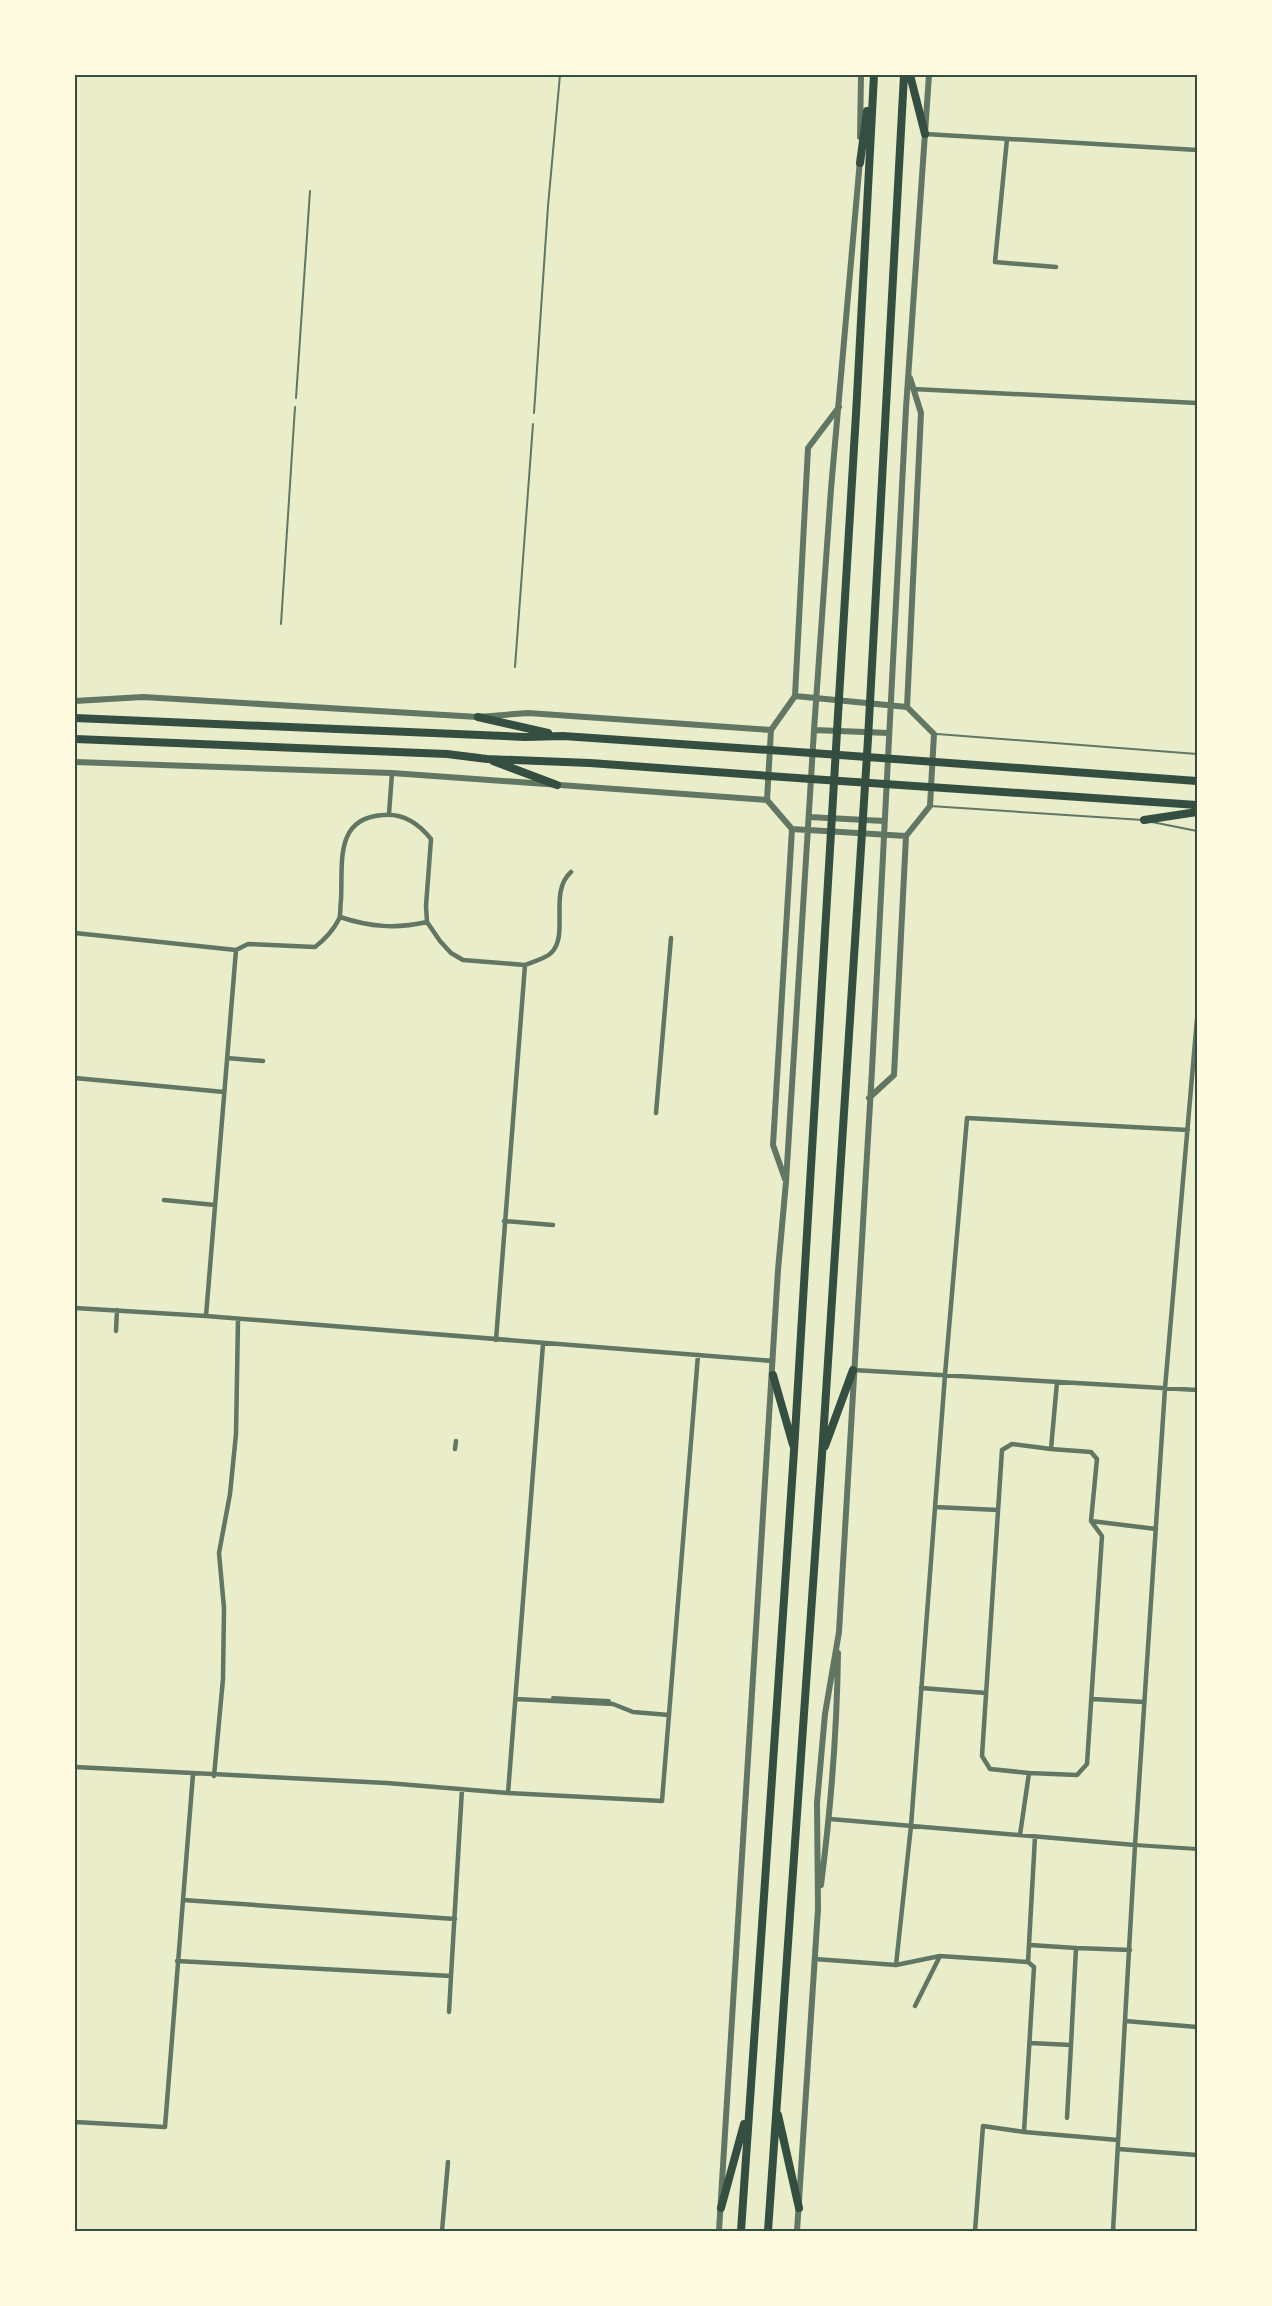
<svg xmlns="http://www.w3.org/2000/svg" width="1272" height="2306" viewBox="0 0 1272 2306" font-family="Signika,sans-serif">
<rect width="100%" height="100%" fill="#e9edc9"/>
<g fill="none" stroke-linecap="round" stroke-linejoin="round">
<path stroke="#617663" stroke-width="2" d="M 296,398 L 310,191
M 534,413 L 548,206 L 560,75
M 281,624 L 295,407
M 515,667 L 533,424
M 937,734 L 1197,754
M 930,806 L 1143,820
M 1152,822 L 1197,831"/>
<path stroke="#617663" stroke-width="4" d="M 553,1698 L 609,1701
M 1135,1845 L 1197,1849"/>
<path stroke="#617663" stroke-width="4.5" d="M 925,134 L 1197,150
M 1007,139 L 995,262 L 1056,267
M 913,389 L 1197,403
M 389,814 L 392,773
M 340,917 C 370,927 396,929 427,922
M 75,933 L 236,950
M 525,965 C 534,961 545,959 551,953 C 570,935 548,892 571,872
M 227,1058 L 263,1061
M 75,1078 L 224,1092
M 656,1113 L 671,938
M 164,1200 L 215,1205
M 504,1221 L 553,1225
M 75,1308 L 206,1316 L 773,1361
M 206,1316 L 236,950 L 248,944 L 315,947 C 324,940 334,929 339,919 C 341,914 340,906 341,900 C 343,863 334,818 383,815 C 403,813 419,824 431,839 L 426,906 L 427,922 L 440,941 L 451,953 L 463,960 L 525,965 L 496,1340
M 116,1331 L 117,1310
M 853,1370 L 1197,1390
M 455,1449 L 456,1441
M 935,1507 L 998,1510
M 1091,1521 L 1156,1529
M 921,1688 L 986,1693
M 516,1699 L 613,1704 L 633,1712 L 669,1715
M 1092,1699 L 1144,1702
M 75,1767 L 387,1783 L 508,1793 L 662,1801 L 698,1355
M 1029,1773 L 990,1769 L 982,1756 L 1002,1450 L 1012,1444 L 1051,1449
M 214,1776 L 223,1679 L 224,1608 L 219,1553 L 230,1494 L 236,1434 L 238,1319
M 508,1793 L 543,1344
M 830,1819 L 1135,1845
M 1020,1835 L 1029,1773 L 1077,1775 L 1087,1764 L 1102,1536 L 1091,1521 L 1097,1459 L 1091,1452 L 1051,1449 L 1057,1382
M 1035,1837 L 1028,1962 L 1034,1967 L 1024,2132 L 1118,2140
M 183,1900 L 455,1919
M 1030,1945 L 1076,1948 L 1071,2045
M 1076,1948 L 1130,1950
M 815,1959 L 896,1965 L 911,1826 L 945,1375 L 967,1118 L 1188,1130
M 177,1961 L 451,1976 L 462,1789
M 896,1965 L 940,1956
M 915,2006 L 940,1956 L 1028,1962
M 449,2012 L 451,1976
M 1125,2021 L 1197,2027
M 1030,2043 L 1071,2045 L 1067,2118
M 75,2122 L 165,2127 L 193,1774
M 1118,2149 L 1197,2155
M 442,2231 L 448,2162
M 975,2231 L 983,2126 L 1024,2132
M 1113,2231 L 1135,1845 L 1165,1388 L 1197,1019"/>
<path stroke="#617663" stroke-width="6" d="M 860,137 L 861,75
M 795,696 L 907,707
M 75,701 L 143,697 L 478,717 L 528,713 L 771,730
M 814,730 L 889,733
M 75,762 L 392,773 L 767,800
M 809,817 L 884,821
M 792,829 L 906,836
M 869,1098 L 894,1075 L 906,836 L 930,806 L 934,734 L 907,707 L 921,413 L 910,378
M 785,1179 L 773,1145 L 792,829 L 767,800 L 771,730 L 795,696 L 808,448 L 839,407
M 821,1885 C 831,1807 837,1730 838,1653
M 719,2231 L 778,1270 L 786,1182 L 814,730 L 831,489 L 860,160
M 797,2231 L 818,1909 L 817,1803 L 825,1714 L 839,1632 L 872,1070 L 906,408 L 929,75"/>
<path stroke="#344e41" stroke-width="8" d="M 812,753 L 1197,781
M 811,779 L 1197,805
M 1144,820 L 1197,812"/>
<path stroke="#344e41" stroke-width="8" d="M 910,75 L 925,134
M 860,163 L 867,111
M 478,717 L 548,733
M 75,718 L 525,737 L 563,736 L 812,753
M 75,739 L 447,754 L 487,759 L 590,763 L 811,779
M 493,761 L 557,785
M 773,1375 L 793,1445
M 825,1446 L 853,1370
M 778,2115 L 799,2208
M 721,2208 L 744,2124
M 741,2231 C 758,1971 778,1711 794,1451 C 822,993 851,534 874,75
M 768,2231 L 822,1455 L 868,739 L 904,75"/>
</g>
<rect width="1272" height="2306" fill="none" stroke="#fefae0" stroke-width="153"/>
<rect x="76" y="76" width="1120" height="2154" fill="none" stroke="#344e41" stroke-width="2"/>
</svg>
